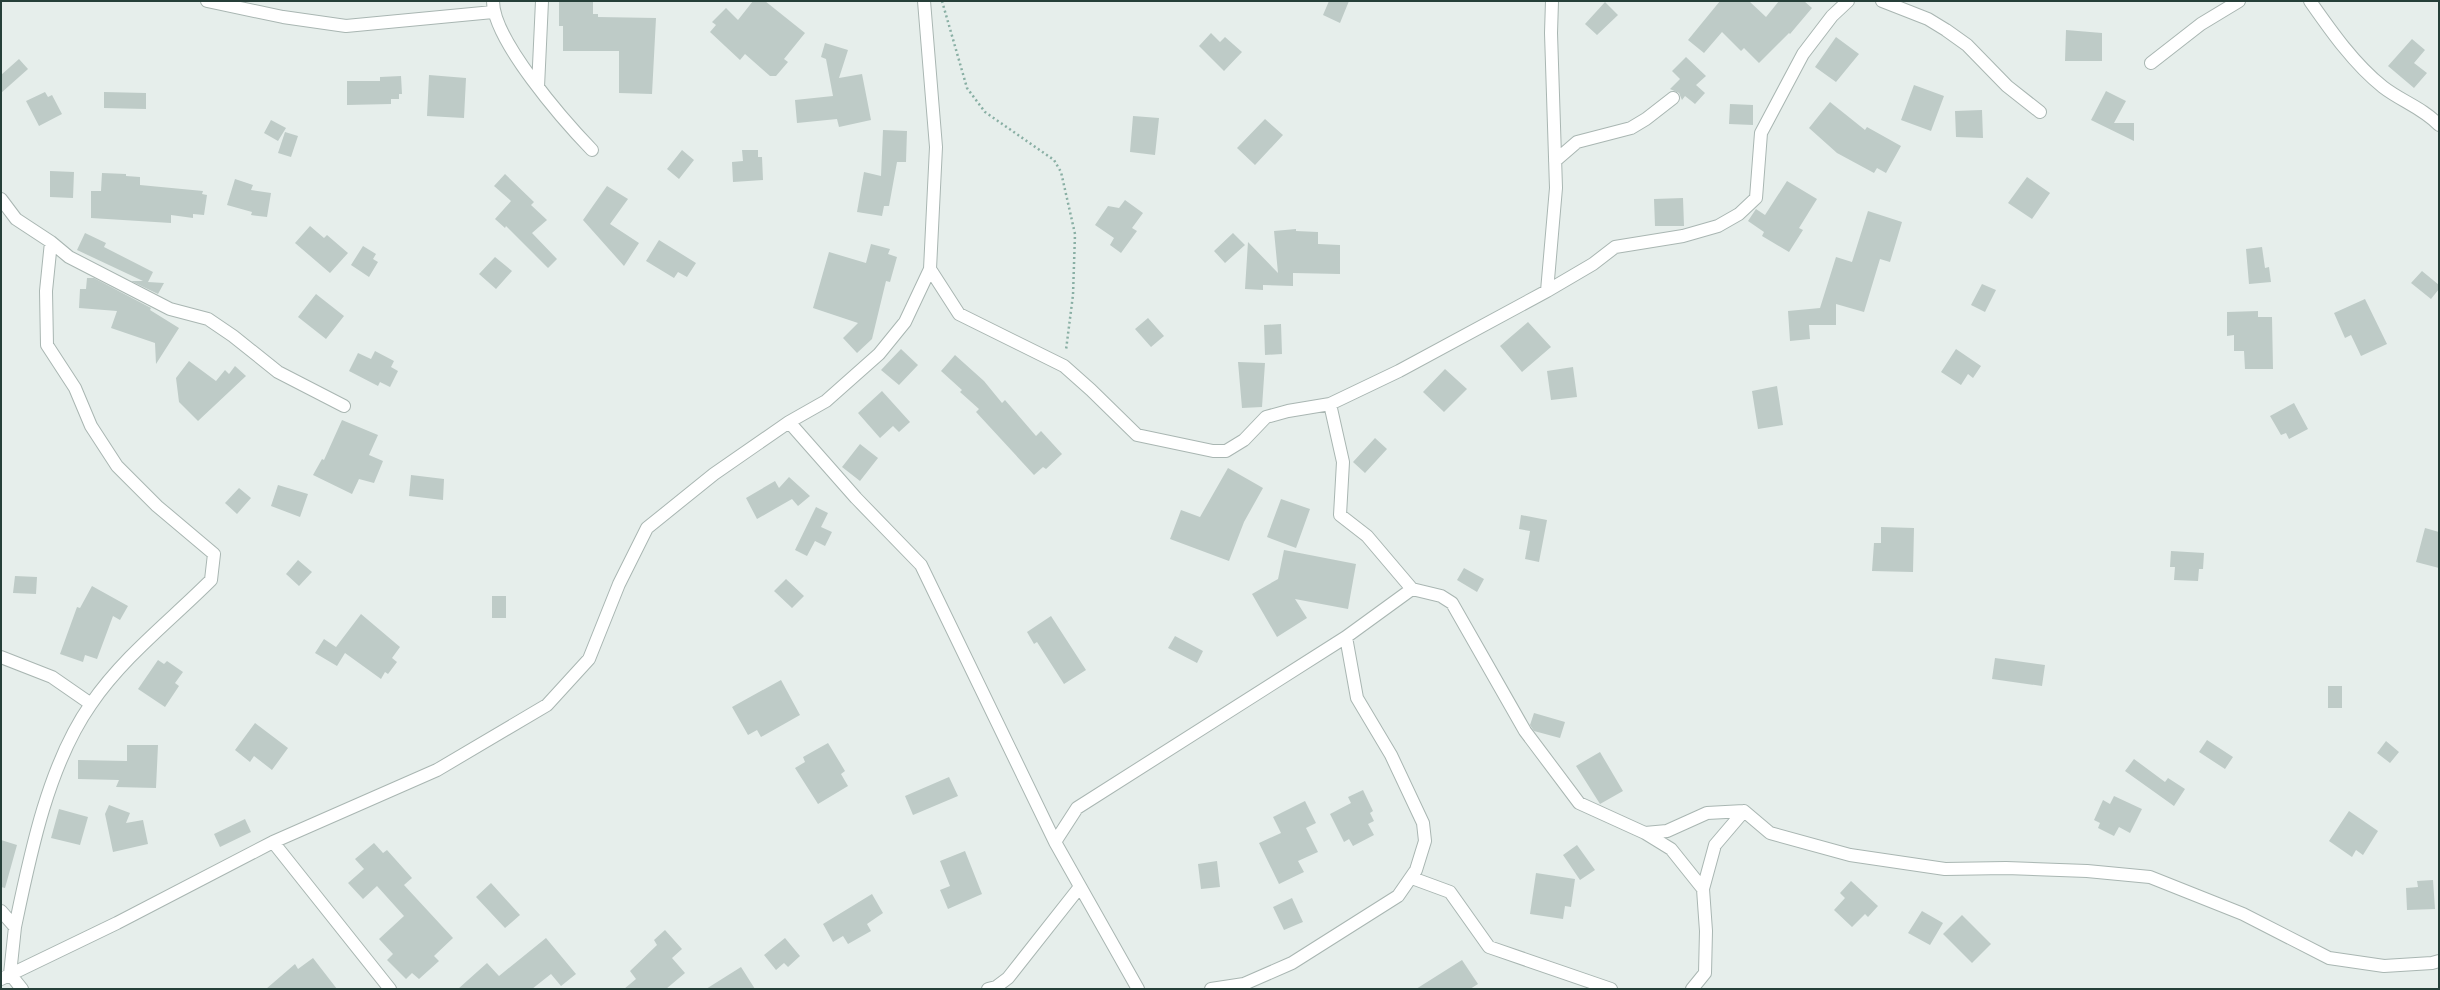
<svg xmlns="http://www.w3.org/2000/svg" width="2440" height="990" viewBox="0 0 2440 990" font-family="Mulish,sans-serif">
<rect width="100%" height="100%" fill="#e6eeeb"/>
<path fill="#becbc7" d="M 559,1 L 593,1 L 593,14 L 598,14 L 598,17 L 656,18 L 652,94 L 619,93 L 619,51 L 563,51 L 563,26 L 559,26 Z
M 753,1 L 765,1 L 805,33 L 784,59 L 788,62 L 776,76 L 770,76 L 745,54 L 740,60 L 710,32 L 716,25 L 712,22 L 726,8 L 738,20 Z
M 1329,1 L 1349,1 L 1340,23 L 1323,15 Z
M 1720,1 L 1749,1 L 1766,17 L 1779,1 L 1804,1 L 1812,8 L 1790,34 L 1789,33 L 1759,63 L 1744,48 L 1741,51 L 1722,32 L 1704,53 L 1688,40 Z
M 1605,2 L 1618,15 L 1597,35 L 1585,24 Z
M 2066,30 L 2102,33 L 2102,61 L 2065,61 Z
M 1211,33 L 1220,42 L 1225,37 L 1242,52 L 1224,71 L 1199,46 Z
M 1836,37 L 1859,54 L 1836,82 L 1815,67 Z
M 2412,39 L 2425,50 L 2414,63 L 2427,73 L 2414,88 L 2388,66 Z
M 825,43 L 848,50 L 839,78 L 862,74 L 871,120 L 839,127 L 837,119 L 797,123 L 795,100 L 833,96 L 826,59 L 821,57 Z
M 1686,57 L 1706,76 L 1696,85 L 1705,93 L 1695,104 L 1685,96 L 1682,100 L 1679,93 L 1670,89 L 1680,79 L 1672,71 Z
M 19,59 L 28,69 L 1,93 L 1,75 Z
M 429,75 L 466,78 L 464,118 L 427,116 Z
M 401,76 L 402,94 L 399,94 L 399,99 L 391,99 L 391,104 L 347,105 L 347,81 L 380,81 L 380,77 Z
M 1914,85 L 1944,96 L 1931,131 L 1901,120 Z
M 2106,91 L 2126,101 L 2114,123 L 2134,123 L 2134,141 L 2091,120 Z
M 45,92 L 48,97 L 52,95 L 62,114 L 39,126 L 26,101 Z
M 104,92 L 146,93 L 146,109 L 104,108 Z
M 1830,102 L 1865,130 L 1867,127 L 1901,146 L 1886,173 L 1877,168 L 1874,173 L 1837,153 L 1809,128 Z
M 1730,104 L 1753,105 L 1753,125 L 1729,124 Z
M 1982,110 L 1983,138 L 1956,137 L 1955,111 Z
M 1133,116 L 1159,118 L 1155,155 L 1130,152 Z
M 1265,119 L 1283,135 L 1255,165 L 1237,148 Z
M 271,120 L 286,128 L 278,141 L 264,133 Z
M 883,130 L 907,131 L 906,162 L 897,162 L 889,206 L 884,206 L 882,216 L 857,212 L 864,172 L 881,176 Z
M 285,132 L 298,136 L 291,157 L 278,153 Z
M 682,150 L 694,160 L 679,179 L 667,169 Z
M 742,150 L 758,150 L 758,157 L 762,157 L 763,180 L 733,182 L 732,162 L 743,161 Z
M 50,171 L 74,172 L 73,198 L 50,197 Z
M 102,173 L 126,174 L 126,176 L 140,177 L 140,185 L 203,191 L 202,194 L 207,195 L 204,215 L 193,214 L 193,218 L 171,215 L 171,223 L 91,218 L 91,191 L 101,191 Z
M 505,174 L 534,202 L 531,205 L 547,220 L 532,233 L 557,259 L 548,268 L 506,226 L 505,228 L 495,219 L 511,201 L 494,186 Z
M 2027,177 L 2050,193 L 2032,219 L 2008,203 Z
M 235,179 L 253,185 L 251,190 L 271,193 L 267,217 L 251,215 L 252,212 L 227,205 Z
M 1787,181 L 1817,199 L 1799,228 L 1803,230 L 1789,252 L 1762,236 L 1764,232 L 1748,221 L 1756,209 L 1765,215 Z
M 607,186 L 628,199 L 610,224 L 639,243 L 624,266 L 583,220 Z
M 1683,198 L 1684,226 L 1655,226 L 1654,199 Z
M 1125,200 L 1143,213 L 1132,228 L 1137,231 L 1121,253 L 1110,245 L 1114,238 L 1095,225 L 1108,206 L 1119,208 Z
M 1868,211 L 1902,222 L 1890,262 L 1880,259 L 1864,312 L 1836,304 L 1836,325 L 1809,325 L 1810,339 L 1790,341 L 1788,311 L 1820,308 L 1836,257 L 1852,262 Z
M 310,226 L 324,238 L 327,235 L 348,253 L 330,273 L 295,243 Z
M 1296,229 L 1296,231 L 1318,232 L 1318,244 L 1340,245 L 1340,274 L 1293,273 L 1293,286 L 1263,285 L 1263,290 L 1245,289 L 1248,242 L 1278,273 L 1274,231 Z
M 85,233 L 106,243 L 104,247 L 153,272 L 148,282 L 164,283 L 158,294 L 131,281 L 143,281 L 77,250 Z
M 1233,233 L 1245,245 L 1225,263 L 1214,251 Z
M 659,240 L 696,263 L 687,277 L 678,272 L 674,278 L 646,261 Z
M 871,244 L 890,249 L 888,254 L 897,257 L 890,282 L 886,281 L 872,339 L 857,353 L 843,338 L 858,323 L 813,308 L 829,252 L 866,263 Z
M 363,246 L 376,254 L 373,259 L 378,262 L 369,277 L 351,265 Z
M 2262,247 L 2265,268 L 2269,267 L 2271,282 L 2249,284 L 2246,249 Z
M 495,257 L 512,271 L 496,289 L 479,274 Z
M 2422,271 L 2439,285 L 2439,289 L 2431,299 L 2411,283 Z
M 87,278 L 94,278 L 151,308 L 150,310 L 179,328 L 156,364 L 155,343 L 111,328 L 117,311 L 79,308 L 80,289 L 86,289 Z
M 1982,284 L 1996,290 L 1985,312 L 1971,305 Z
M 316,294 L 344,316 L 326,339 L 298,317 Z
M 2365,299 L 2387,344 L 2361,356 L 2351,335 L 2345,338 L 2334,313 Z
M 2258,311 L 2258,317 L 2272,317 L 2273,369 L 2245,369 L 2244,351 L 2234,351 L 2234,335 L 2227,336 L 2227,312 Z
M 1148,318 L 1164,336 L 1151,347 L 1135,329 Z
M 1528,322 L 1551,347 L 1522,372 L 1500,346 Z
M 1281,324 L 1282,354 L 1265,355 L 1264,325 Z
M 901,349 L 918,365 L 899,385 L 881,370 Z
M 1956,349 L 1981,366 L 1973,378 L 1968,374 L 1961,385 L 1941,372 Z
M 375,351 L 394,361 L 391,367 L 398,371 L 390,387 L 380,382 L 378,386 L 349,371 L 358,353 L 371,359 Z
M 955,355 L 984,381 L 1002,403 L 1005,400 L 1036,436 L 1041,431 L 1062,454 L 1046,469 L 1043,467 L 1034,475 L 976,412 L 979,409 L 960,392 L 962,390 L 941,371 Z
M 189,361 L 216,381 L 225,370 L 229,374 L 235,366 L 246,376 L 198,421 L 179,402 L 176,378 Z
M 1238,362 L 1265,363 L 1262,407 L 1242,408 Z
M 1573,367 L 1577,397 L 1551,400 L 1547,371 Z
M 1445,369 L 1467,389 L 1444,412 L 1423,392 Z
M 1777,386 L 1783,425 L 1758,429 L 1752,391 Z
M 882,391 L 910,422 L 899,432 L 893,426 L 880,438 L 858,413 Z
M 2294,403 L 2308,429 L 2289,439 L 2286,433 L 2281,435 L 2270,416 Z
M 342,420 L 378,435 L 369,455 L 383,461 L 374,483 L 359,479 L 352,494 L 313,475 L 322,459 L 324,460 Z
M 1375,438 L 1387,449 L 1365,473 L 1353,462 Z
M 860,444 L 878,458 L 860,481 L 842,467 Z
M 1228,468 L 1263,488 L 1244,522 L 1229,561 L 1170,539 L 1181,510 L 1200,517 Z
M 411,475 L 444,479 L 443,500 L 409,496 Z
M 789,477 L 810,496 L 798,506 L 792,499 L 757,519 L 746,498 L 775,481 L 779,488 Z
M 278,485 L 308,494 L 300,517 L 271,506 Z
M 239,488 L 251,498 L 237,514 L 225,503 Z
M 1281,499 L 1310,509 L 1296,548 L 1267,537 Z
M 816,507 L 828,513 L 821,527 L 832,532 L 825,546 L 815,541 L 807,556 L 795,550 Z
M 1521,515 L 1547,520 L 1539,562 L 1525,559 L 1530,531 L 1519,529 Z
M 1881,527 L 1914,528 L 1913,572 L 1872,571 L 1874,543 L 1881,543 Z
M 2425,528 L 2439,532 L 2439,568 L 2416,562 Z
M 1284,550 L 1356,564 L 1348,609 L 1295,599 L 1307,618 L 1277,637 L 1252,594 L 1278,579 Z
M 2171,551 L 2204,553 L 2203,569 L 2199,569 L 2198,581 L 2174,580 L 2175,567 L 2170,567 Z
M 298,560 L 312,572 L 299,586 L 286,574 Z
M 1464,568 L 1484,579 L 1477,592 L 1457,580 Z
M 15,576 L 37,577 L 36,594 L 13,593 Z
M 786,579 L 804,596 L 792,608 L 774,591 Z
M 92,586 L 128,606 L 120,620 L 113,616 L 97,659 L 85,655 L 83,662 L 60,654 L 77,607 L 80,608 Z
M 492,596 L 506,596 L 506,618 L 492,618 Z
M 361,614 L 400,647 L 392,658 L 397,662 L 388,674 L 385,672 L 381,679 L 345,653 L 337,666 L 315,653 L 324,639 L 336,647 Z
M 1051,616 L 1086,670 L 1064,684 L 1037,642 L 1034,644 L 1027,632 Z
M 1175,636 L 1203,651 L 1197,663 L 1168,648 Z
M 1995,658 L 2045,665 L 2042,686 L 1992,679 Z
M 158,660 L 164,664 L 167,661 L 183,672 L 175,683 L 179,686 L 165,707 L 138,689 Z
M 781,680 L 800,715 L 761,737 L 757,730 L 748,735 L 732,707 Z
M 2328,686 L 2342,686 L 2342,708 L 2328,708 Z
M 1534,713 L 1565,722 L 1560,738 L 1534,731 L 1530,725 Z
M 255,723 L 288,748 L 272,770 L 254,756 L 250,762 L 235,750 Z
M 2207,740 L 2233,757 L 2225,769 L 2199,752 Z
M 2386,741 L 2399,752 L 2390,763 L 2377,753 Z
M 828,743 L 845,771 L 841,774 L 848,786 L 818,804 L 795,768 L 805,762 L 803,757 Z
M 127,745 L 158,745 L 156,788 L 116,787 L 119,780 L 78,779 L 78,760 L 127,761 Z
M 1600,752 L 1623,791 L 1600,804 L 1576,766 Z
M 2134,759 L 2165,782 L 2168,778 L 2185,789 L 2174,806 L 2125,771 Z
M 949,777 L 958,796 L 913,815 L 905,796 Z
M 1363,790 L 1373,811 L 1370,813 L 1374,821 L 1368,824 L 1374,835 L 1353,846 L 1349,839 L 1344,842 L 1330,814 L 1351,803 L 1348,797 Z
M 2114,796 L 2142,809 L 2130,833 L 2119,827 L 2114,836 L 2098,828 L 2100,823 L 2094,820 L 2103,800 L 2110,804 Z
M 1305,801 L 1316,823 L 1306,828 L 1318,852 L 1298,861 L 1304,872 L 1279,884 L 1259,843 L 1281,833 L 1273,817 Z
M 109,805 L 130,813 L 126,823 L 143,820 L 148,844 L 113,852 L 105,814 Z
M 59,809 L 88,817 L 80,845 L 51,838 Z
M 2349,811 L 2378,831 L 2363,855 L 2356,850 L 2352,857 L 2329,841 Z
M 245,819 L 251,832 L 220,847 L 214,834 Z
M 1,840 L 17,845 L 5,888 L 1,887 Z
M 374,843 L 383,853 L 387,850 L 412,878 L 404,885 L 453,938 L 434,956 L 439,961 L 419,979 L 412,973 L 406,979 L 387,960 L 393,954 L 379,939 L 404,916 L 377,886 L 363,899 L 348,883 L 364,869 L 355,859 Z
M 1577,845 L 1595,870 L 1580,880 L 1563,855 Z
M 965,851 L 982,894 L 948,909 L 940,890 L 950,886 L 940,861 Z
M 1217,861 L 1220,887 L 1201,889 L 1198,864 Z
M 1536,873 L 1575,879 L 1571,907 L 1565,906 L 1563,919 L 1530,914 Z
M 2433,880 L 2435,909 L 2407,910 L 2406,888 L 2418,887 L 2417,881 Z
M 1851,881 L 1878,906 L 1868,917 L 1865,914 L 1852,927 L 1834,910 L 1845,898 L 1840,893 Z
M 491,883 L 520,915 L 505,928 L 476,897 Z
M 872,894 L 883,913 L 867,924 L 871,931 L 848,944 L 843,936 L 833,942 L 823,924 Z
M 1292,898 L 1303,922 L 1284,930 L 1273,907 Z
M 1922,911 L 1943,923 L 1930,945 L 1908,933 Z
M 1962,915 L 1991,944 L 1972,963 L 1943,934 Z
M 665,930 L 682,949 L 672,958 L 685,973 L 666,989 L 624,989 L 636,979 L 630,971 L 657,945 L 654,940 Z
M 546,938 L 576,974 L 561,986 L 551,974 L 532,989 L 458,989 L 487,963 L 499,976 Z
M 785,938 L 800,956 L 788,967 L 784,963 L 776,970 L 764,955 Z
M 313,958 L 337,989 L 266,989 L 295,964 L 298,969 Z
M 1462,960 L 1478,984 L 1470,989 L 1416,989 Z
M 741,967 L 755,989 L 706,989 Z"/>
<g fill="none" stroke-linecap="round" stroke-linejoin="round">
<defs>
<path id="minor" d="M 207,1 L 283,17 L 346,26 L 493,12
M 493,1 C 493,40 564,121 592,150
M 1882,1 L 1928,19 L 1946,30 L 1967,45 L 2007,86 L 2040,112
M 2310,1 C 2331,31 2354,64 2383,87 C 2401,101 2423,108 2439,125
M 2151,63 L 2201,24 L 2239,1
M 538,87 L 542,1
M 1555,161 L 1577,142 L 1631,128 L 1646,119 L 1673,98
M 1,199 L 16,219 L 51,242 L 46,291 L 47,345 L 75,388 L 91,426 L 117,466 L 157,506 L 214,554 L 211,580 C 170,621 124,656 91,704 C 48,765 30,855 15,927
M 51,242 L 69,257 L 170,309 L 208,319 L 233,336 L 278,372 L 344,406
M 930,269 L 959,314 L 1064,366 L 1091,390 L 1137,435 L 1213,451 L 1226,451 L 1244,440 L 1266,417 L 1288,411 L 1330,404 L 1399,371 L 1547,291 L 1593,264 L 1615,247 L 1683,236 L 1718,226 L 1739,214 L 1756,198 L 1761,133 L 1803,54 L 1832,16 L 1848,1
M 1547,291 L 1556,188 L 1551,33 L 1552,1
M 789,422 L 856,498 L 921,565 L 1055,842 L 1138,989
M 1412,589 L 1441,596 L 1452,603 L 1525,731 L 1579,803 L 1645,833 L 1667,831 L 1707,813 L 1744,811 L 1770,833 L 1850,855 L 1945,869 L 2006,868 L 2087,871 L 2150,877 L 2243,914 L 2329,958 L 2384,966 L 2432,963 L 2439,961
M 1,657 L 52,677 L 91,704
M 1645,833 L 1671,849 L 1703,889
M 273,842 L 390,989
M 1055,842 L 1077,808 L 1346,637
M 1412,878 L 1450,892 L 1489,947 L 1611,989
M 1,911 L 15,927 L 10,974 L 22,989
M 1,979 L 117,923 L 273,842 L 437,770 L 547,705 L 589,659 L 619,584 L 647,528 L 714,474 L 789,422 L 826,401 L 879,354 L 905,322 L 930,269 L 936,147 L 924,1
M 988,989 L 996,987 L 1008,978 L 1079,888
M 1211,989 L 1244,984 L 1292,963 L 1398,896 L 1416,870 L 1425,841 L 1423,823 L 1391,755 L 1357,698 L 1346,637 L 1412,589 L 1367,536 L 1340,515 L 1343,462 L 1330,404
M 1692,989 L 1705,973 L 1706,931 L 1703,889 L 1715,845 L 1744,811"/>
</defs>
<use href="#minor" stroke="#a9b6b2" stroke-width="14"/>
<path stroke="#89afa4" stroke-width="2.5" stroke-dasharray="2 3" stroke-linecap="butt" d="M 942,1 L 967,88 L 985,112 L 1054,160 L 1061,172 L 1075,234 L 1073,295 L 1066,350"/>
<use href="#minor" stroke="#fff" stroke-width="12"/>
</g>
<rect width="2440" height="990" fill="none" stroke="#263f39" stroke-width="4"/>
</svg>
